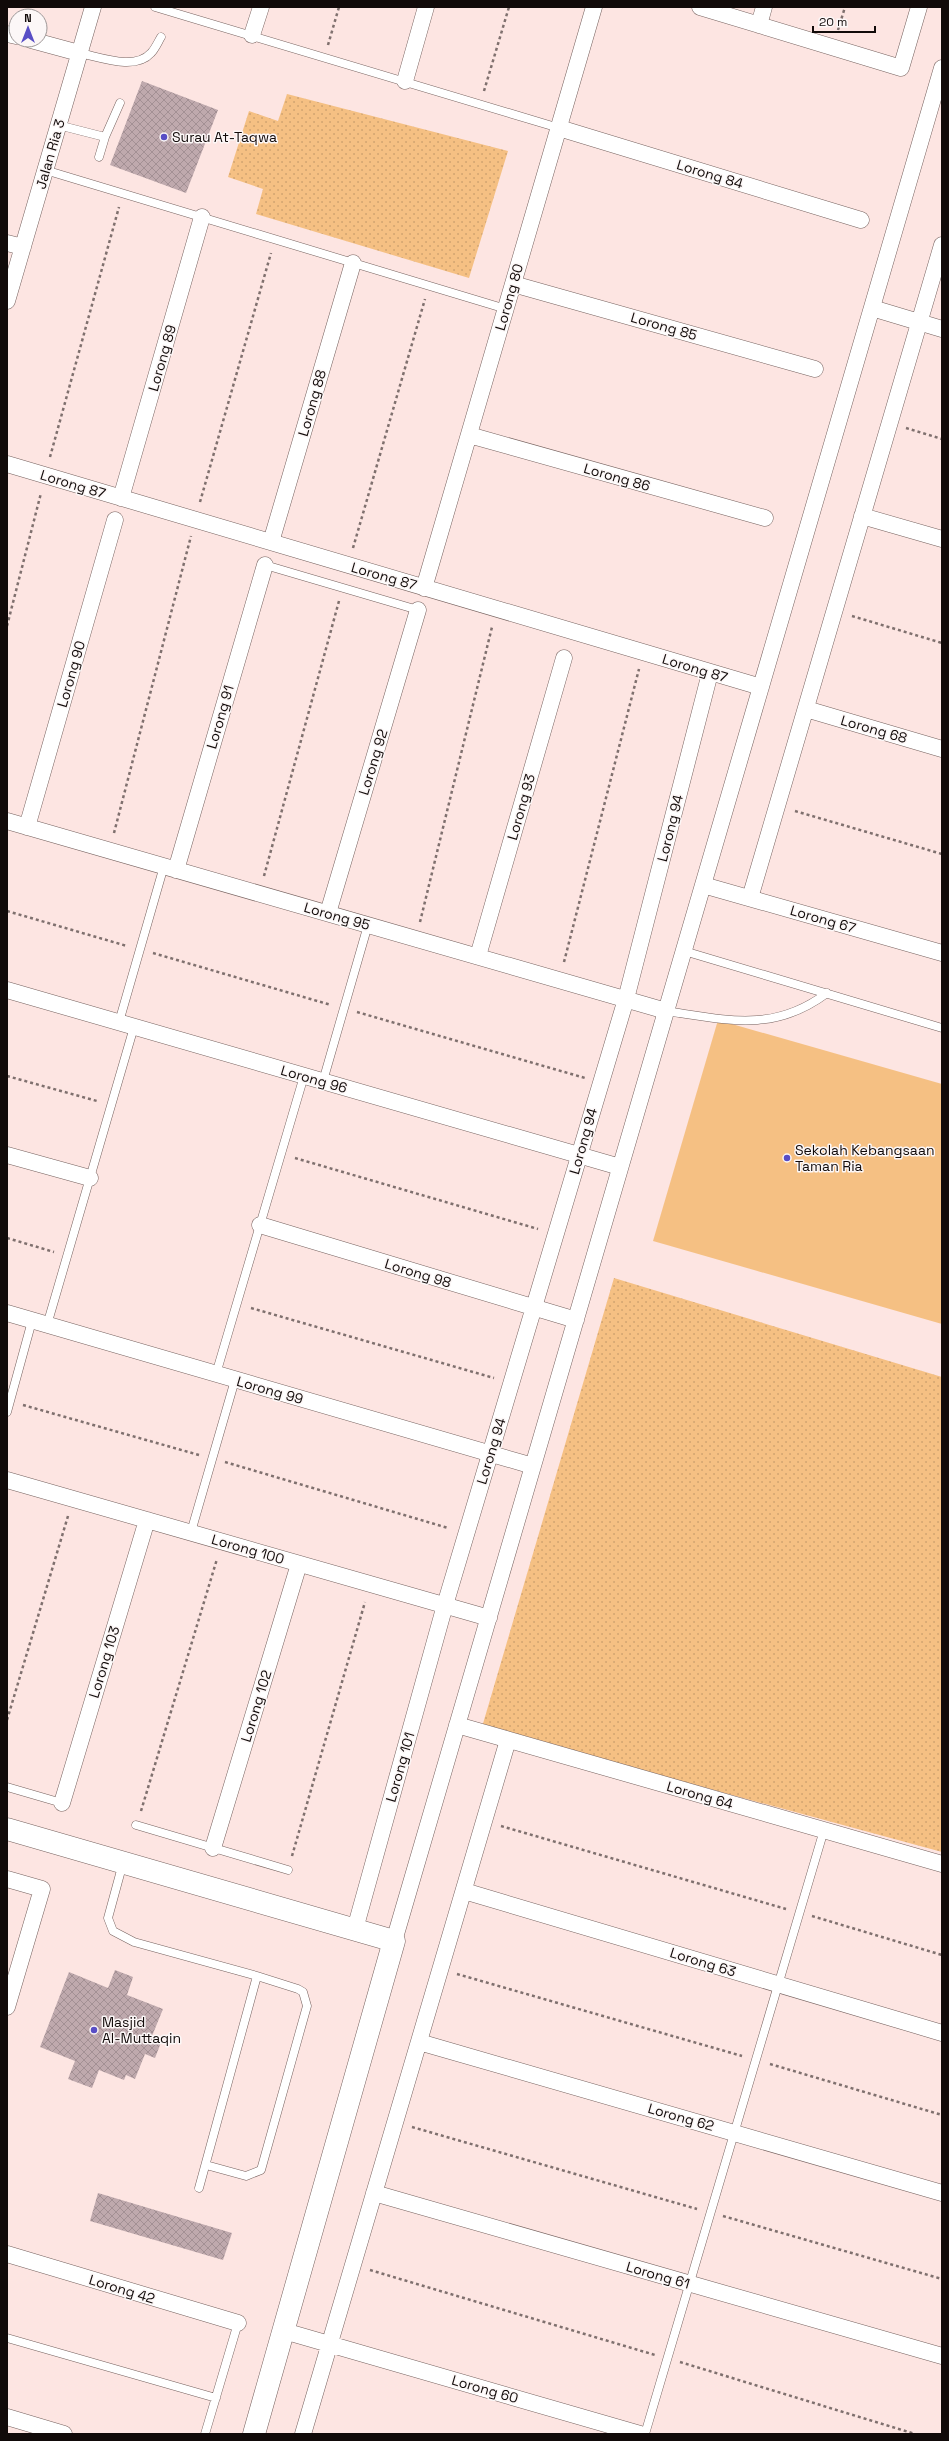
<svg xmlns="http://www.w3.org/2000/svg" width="949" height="2441" viewBox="0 0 949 2441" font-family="'Space Grotesk',sans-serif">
<defs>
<pattern id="park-dots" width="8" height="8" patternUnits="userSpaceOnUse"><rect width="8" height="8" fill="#f5c083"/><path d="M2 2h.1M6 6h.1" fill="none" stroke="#d1a470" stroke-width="1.8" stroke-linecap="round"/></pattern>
<pattern id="building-cross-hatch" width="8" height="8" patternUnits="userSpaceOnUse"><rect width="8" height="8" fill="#bfa9ad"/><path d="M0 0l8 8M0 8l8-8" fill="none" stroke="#a39094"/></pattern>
</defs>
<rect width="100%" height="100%" fill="#fde5e2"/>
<path fill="url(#park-dots)" d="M 287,94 L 508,151 L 469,278 L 256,214 L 263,189 L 228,177 L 249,111 L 278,121 Z
M 614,1278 L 942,1377 L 942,1852 L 482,1727 Z"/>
<path fill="#f5c083" d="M 718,1020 L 942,1084 L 942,1324 L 653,1241 Z"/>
<path fill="url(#building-cross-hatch)" d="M 142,81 L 218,110 L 186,193 L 110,165 Z
M 115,1970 L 133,1977 L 127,1995 L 163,2009 L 152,2036 L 162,2040 L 155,2058 L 145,2054 L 135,2079 L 126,2075 L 124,2080 L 99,2070 L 92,2088 L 68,2079 L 75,2061 L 40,2047 L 69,1972 L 108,1988 Z
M 98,2193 L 232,2233 L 223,2260 L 90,2221 Z"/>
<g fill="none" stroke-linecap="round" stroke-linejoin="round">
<defs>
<path id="lane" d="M 155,7 L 559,128
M 79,53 C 100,57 135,71 151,53 C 155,49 158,42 161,37
M 58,125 L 105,137 L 120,103
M 99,157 L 105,137
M 45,170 L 506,309
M 265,565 L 418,610
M 684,951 L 942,1028
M 666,1011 C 727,1020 774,1033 827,993
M 119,1022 L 164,866
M 323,1081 L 368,925
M 47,1325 L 134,1027
M 216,1374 L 304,1076
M 7,1412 L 32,1321
M 191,1532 L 235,1380
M 7,1787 L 62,1803
M 136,1825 L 288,1870
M 123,1863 L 108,1918 L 113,1931 L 134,1942 L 257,1976 L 199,2188
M 206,2165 L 246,2176 L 261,2170 L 307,2006 L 303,1992 L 298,1989 L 257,1976
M 7,2338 L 216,2398
M 205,2434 L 238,2323
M 645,2434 L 824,1830"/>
<path id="street" d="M 700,7 L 901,68 L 919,7
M 759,25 L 764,7
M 7,34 L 16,36
M 252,35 L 261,7
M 31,40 L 79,53
M 405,81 L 426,7
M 559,128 L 861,220
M 7,243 L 23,247
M 513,284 L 815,369
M 7,301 L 93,7
M 872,308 L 942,329
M 469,435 L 765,518
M 7,464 L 761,687
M 121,498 L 202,217
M 862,516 L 942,539
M 271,542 L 353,263
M 424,588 L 594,7
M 806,709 L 942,749
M 7,821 L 666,1011
M 27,827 L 115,520
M 176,870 L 265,565
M 703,885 L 942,953
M 750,898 L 942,245
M 328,913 L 418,610
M 478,956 L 564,658
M 7,990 L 620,1167
M 7,1155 L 90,1178
M 260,1225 L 576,1320
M 7,1313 L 533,1466
M 7,1480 L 489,1618
M 457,1725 L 942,1864
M 62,1803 L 147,1520
M 213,1848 L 299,1564
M 7,1879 L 42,1889 L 7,2007
M 464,1891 L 942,2033
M 355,1929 L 445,1605 L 626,999 L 710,673
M 394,1941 L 942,68
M 419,2042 L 942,2193
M 374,2193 L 942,2356
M 7,2254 L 238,2323
M 284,2331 L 640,2434
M 7,2417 L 64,2434
M 303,2434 L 508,1740"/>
<path id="secondary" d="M 7,1829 L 394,1941 L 254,2434"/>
</defs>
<use href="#lane" stroke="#76625f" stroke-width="9"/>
<use href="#street" stroke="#76625f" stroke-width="17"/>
<use href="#secondary" stroke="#76625f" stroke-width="23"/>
<path stroke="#7f706e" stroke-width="2.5" stroke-dasharray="3 3" stroke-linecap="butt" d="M 838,30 L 845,7
M 328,45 L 339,7
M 484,91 L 509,7
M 906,428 L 942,439
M 50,457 L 119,207
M 200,502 L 271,253
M 353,548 L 425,299
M 852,616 L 942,643
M 7,626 L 41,493
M 795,811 L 942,854
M 114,833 L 191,536
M 264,876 L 339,601
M 7,911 L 127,946
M 420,922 L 492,627
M 153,953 L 331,1005
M 564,962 L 639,669
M 357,1012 L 585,1078
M 7,1076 L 97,1101
M 295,1158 L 538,1229
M 7,1238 L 54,1252
M 251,1308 L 494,1378
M 23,1405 L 199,1455
M 225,1462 L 448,1528
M 7,1720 L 68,1516
M 141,1811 L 217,1559
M 501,1826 L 786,1909
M 292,1856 L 365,1602
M 812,1916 L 942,1955
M 457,1974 L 742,2056
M 770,2064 L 942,2115
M 412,2127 L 697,2209
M 723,2216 L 942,2279
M 370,2270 L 655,2355
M 680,2362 L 915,2434"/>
<use href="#lane" stroke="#fff" stroke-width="8"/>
<use href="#street" stroke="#fff" stroke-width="16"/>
<use href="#secondary" stroke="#fff" stroke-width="22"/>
</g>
<g fill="#584dc5" stroke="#fcf7f7" stroke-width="1.5">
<circle cx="164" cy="137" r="4"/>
<circle cx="787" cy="1158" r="4"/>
<circle cx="94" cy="2030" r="4"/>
</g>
<g text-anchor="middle" stroke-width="3" stroke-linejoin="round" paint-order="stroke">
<g font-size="14" fill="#110a09" stroke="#fcf7f7" text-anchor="start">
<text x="172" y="142">Surau At-Taqwa</text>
<text x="795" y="1155">Sekolah Kebangsaan<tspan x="795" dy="16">Taman Ria</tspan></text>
<text x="102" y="2027">Masjid<tspan x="102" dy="16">Al-Muttaqin</tspan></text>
</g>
<g font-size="14" fill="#110a09" stroke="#fcf7f7">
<text transform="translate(50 154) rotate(-74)" y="5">Jalan Ria 3</text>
<text transform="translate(710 174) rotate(17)" y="5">Lorong 84</text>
<text transform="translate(509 297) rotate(-74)" y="5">Lorong 80</text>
<text transform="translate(664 326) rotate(16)" y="5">Lorong 85</text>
<text transform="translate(162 358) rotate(-74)" y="5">Lorong 89</text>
<text transform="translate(312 403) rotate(-74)" y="5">Lorong 88</text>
<text transform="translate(617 477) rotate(16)" y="5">Lorong 86</text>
<text transform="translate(73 484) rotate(17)" y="5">Lorong 87</text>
<text transform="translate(384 576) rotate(16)" y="5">Lorong 87</text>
<text transform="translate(695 668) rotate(17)" y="5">Lorong 87</text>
<text transform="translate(71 674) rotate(-74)" y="5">Lorong 90</text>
<text transform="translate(220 717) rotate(-74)" y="5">Lorong 91</text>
<text transform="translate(874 729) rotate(16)" y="5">Lorong 68</text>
<text transform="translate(373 762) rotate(-73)" y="5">Lorong 92</text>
<text transform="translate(521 807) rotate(-74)" y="5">Lorong 93</text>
<text transform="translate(670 828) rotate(-76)" y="5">Lorong 94</text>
<text transform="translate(337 916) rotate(16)" y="5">Lorong 95</text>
<text transform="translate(823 919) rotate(16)" y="5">Lorong 67</text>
<text transform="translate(314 1079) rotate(16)" y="5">Lorong 96</text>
<text transform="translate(583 1141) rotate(-74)" y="5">Lorong 94</text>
<text transform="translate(418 1273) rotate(17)" y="5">Lorong 98</text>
<text transform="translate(270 1390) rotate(16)" y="5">Lorong 99</text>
<text transform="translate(491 1451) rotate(-73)" y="5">Lorong 94</text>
<text transform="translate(248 1549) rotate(16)" y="5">Lorong 100</text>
<text transform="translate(104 1662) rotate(-73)" y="5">Lorong 103</text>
<text transform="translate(256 1706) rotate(-73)" y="5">Lorong 102</text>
<text transform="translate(400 1767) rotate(-74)" y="5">Lorong 101</text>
<text transform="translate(700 1795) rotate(16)" y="5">Lorong 64</text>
<text transform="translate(703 1962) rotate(17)" y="5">Lorong 63</text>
<text transform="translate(681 2117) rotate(16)" y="5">Lorong 62</text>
<text transform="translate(658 2275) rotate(16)" y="5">Lorong 61</text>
<text transform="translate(122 2289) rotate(17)" y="5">Lorong 42</text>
<text transform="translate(485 2389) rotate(16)" y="5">Lorong 60</text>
</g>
</g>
<rect width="949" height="2441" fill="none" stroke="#110a09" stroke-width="16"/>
<g transform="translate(28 28)"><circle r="19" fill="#fcf7f7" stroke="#9e9898"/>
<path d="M0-3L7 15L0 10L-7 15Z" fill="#584dc5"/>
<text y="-6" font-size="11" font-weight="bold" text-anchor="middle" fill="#110a09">N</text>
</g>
<path d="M813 26v6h62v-6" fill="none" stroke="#110a09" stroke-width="2"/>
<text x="819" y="26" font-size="12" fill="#110a09" stroke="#fcf7f7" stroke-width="3" paint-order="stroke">20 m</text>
</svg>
